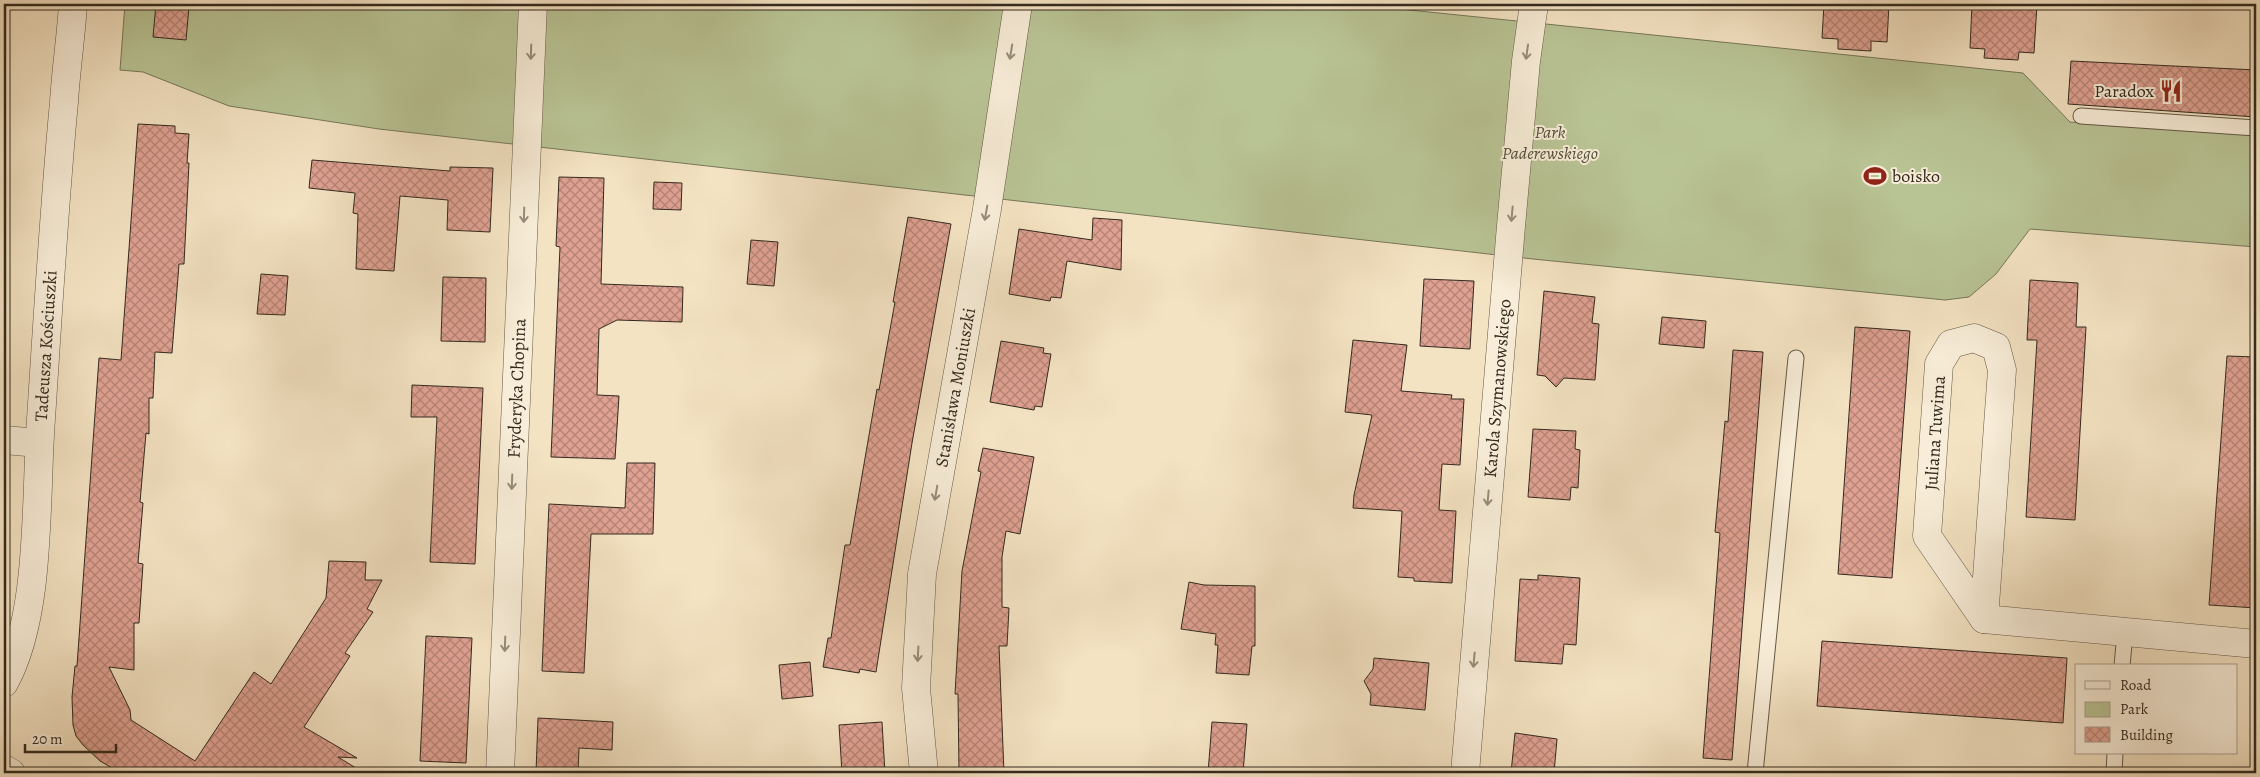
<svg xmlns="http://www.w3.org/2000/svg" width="2260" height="777" viewBox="0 0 2260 777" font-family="Alegreya,serif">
<defs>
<pattern id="building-cross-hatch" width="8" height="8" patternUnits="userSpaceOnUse" patternTransform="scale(1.25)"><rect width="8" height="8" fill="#dfa191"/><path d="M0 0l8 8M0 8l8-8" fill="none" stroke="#b58376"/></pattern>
</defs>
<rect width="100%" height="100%" fill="#f4e3c3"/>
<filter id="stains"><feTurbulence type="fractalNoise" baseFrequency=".004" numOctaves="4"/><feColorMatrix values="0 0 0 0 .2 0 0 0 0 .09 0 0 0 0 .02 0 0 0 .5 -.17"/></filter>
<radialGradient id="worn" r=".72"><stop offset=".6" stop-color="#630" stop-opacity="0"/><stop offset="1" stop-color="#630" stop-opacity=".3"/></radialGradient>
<path fill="#b9c495" stroke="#76775a" d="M 125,4 L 1351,4 L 2023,73 L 2070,122 L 2256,135 L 2256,247 L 2030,229 L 1996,274 L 1969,297 L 1945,300 L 1533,259 L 379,129 L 229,106 L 143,72 L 120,70 Z"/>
<path fill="url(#building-cross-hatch)" stroke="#332a1e" d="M 156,4 L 189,7 L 186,40 L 153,37 Z
M 1824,4 L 1889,4 L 1887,42 L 1871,41 L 1871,51 L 1838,49 L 1838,39 L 1822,38 Z
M 1972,4 L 2037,4 L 2034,53 L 2019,52 L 2018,60 L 1984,58 L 1985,49 L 1970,48 Z
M 2071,61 L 2256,70 L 2256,117 L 2068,104 Z
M 138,124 L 175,126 L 175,133 L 189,134 L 187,163 L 189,163 L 184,264 L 179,264 L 172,353 L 155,352 L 153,398 L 149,398 L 149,434 L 146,433 L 140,502 L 143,503 L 138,563 L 143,564 L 139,623 L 134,623 L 134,670 L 109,667 L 130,710 L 131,720 L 195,761 L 254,672 L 271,684 L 326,598 L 329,561 L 366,562 L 365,580 L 382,580 L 367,609 L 373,612 L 345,653 L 350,656 L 304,727 L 357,758 L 338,757 L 364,773 L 121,773 L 100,761 L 83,745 L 76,736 L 73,725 L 72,697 L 75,666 L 77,666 L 99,358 L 121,360 Z
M 312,160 L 450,171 L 450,167 L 493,168 L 490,232 L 447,230 L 448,200 L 400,196 L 394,271 L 356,269 L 358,214 L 353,213 L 355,193 L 309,188 Z
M 559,177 L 604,178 L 601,284 L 683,287 L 682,322 L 617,320 L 599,329 L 597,395 L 619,396 L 615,459 L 551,457 L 560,247 L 556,246 Z
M 654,182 L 682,183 L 681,210 L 653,209 Z
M 908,217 L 951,224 L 912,443 L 876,672 L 860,669 L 859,673 L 823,667 L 828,638 L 831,638 L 845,545 L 850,545 L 877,389 L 879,390 L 895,302 L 893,302 Z
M 1093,218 L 1122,220 L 1121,270 L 1067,261 L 1061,298 L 1051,297 L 1050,301 L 1009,294 L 1019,229 L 1092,240 Z
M 751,240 L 778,242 L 774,286 L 747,284 Z
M 261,274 L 288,276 L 285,315 L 257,314 Z
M 443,277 L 486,278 L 485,342 L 441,341 Z
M 1424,279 L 1474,281 L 1470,349 L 1420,346 Z
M 2030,280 L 2078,283 L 2076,327 L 2086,327 L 2075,520 L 2026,517 L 2037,340 L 2027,340 Z
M 1544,291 L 1595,297 L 1592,323 L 1599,324 L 1595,380 L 1564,378 L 1556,387 L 1545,376 L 1537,375 Z
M 1662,317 L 1706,321 L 1704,348 L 1659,344 Z
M 1855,327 L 1910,331 L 1892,578 L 1838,574 Z
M 1353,340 L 1407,345 L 1401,391 L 1452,395 L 1451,399 L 1464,399 L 1460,465 L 1442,464 L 1439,510 L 1456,511 L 1452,583 L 1414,581 L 1414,578 L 1398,577 L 1402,511 L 1353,508 L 1354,495 L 1372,415 L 1345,412 Z
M 1001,341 L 1044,348 L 1043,353 L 1051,354 L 1042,407 L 1035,406 L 1034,410 L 990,402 Z
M 1733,350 L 1763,352 L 1732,760 L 1703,758 L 1720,533 L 1715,532 L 1725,421 L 1728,422 Z
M 2227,356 L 2256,357 L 2256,608 L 2209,605 Z
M 412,385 L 483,388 L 475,564 L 430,562 L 437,417 L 411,417 Z
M 1533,429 L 1576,431 L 1575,449 L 1580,450 L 1578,488 L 1571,487 L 1570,500 L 1528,497 Z
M 983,448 L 1034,457 L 1020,534 L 1006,531 L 1002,557 L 1002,607 L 1009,608 L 1007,646 L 999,646 L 1004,773 L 959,773 L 958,694 L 955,694 L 962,571 L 981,472 L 978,471 Z
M 627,463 L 655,463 L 653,534 L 591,534 L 584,673 L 542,671 L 549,504 L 625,508 Z
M 1538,575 L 1580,578 L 1576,645 L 1564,644 L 1562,664 L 1515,661 L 1520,579 L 1538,580 Z
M 1189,582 L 1204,585 L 1255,586 L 1255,646 L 1252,646 L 1249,675 L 1216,673 L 1218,645 L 1215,645 L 1216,634 L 1181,629 Z
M 426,636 L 472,638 L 466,763 L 420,761 Z
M 1822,641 L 2067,658 L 2063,723 L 1817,706 Z
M 1374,658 L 1429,663 L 1425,710 L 1370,705 L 1371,694 L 1364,681 L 1373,669 Z
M 810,662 L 813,696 L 782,699 L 779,665 Z
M 538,718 L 613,722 L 612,750 L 579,748 L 578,773 L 536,773 Z
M 882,722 L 885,773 L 842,773 L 839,725 Z
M 1212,722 L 1247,724 L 1243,773 L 1208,773 Z
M 1515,733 L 1557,739 L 1554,773 L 1511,773 Z"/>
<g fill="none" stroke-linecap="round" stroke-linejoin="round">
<defs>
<path id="service" d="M 2081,116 L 2256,128
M 2122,666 L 2125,633
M 1755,773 L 1796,358
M 2114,773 L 2115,753"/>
<g id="minor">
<path d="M 1974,338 L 1996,347 L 2002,370 L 1984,619 L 1927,536 L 1939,364 L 1951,344 Z"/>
<path d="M 4,440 L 39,443"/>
<path d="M 1984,619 L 2256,644"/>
<path id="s1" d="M 500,773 L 533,4"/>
<path id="s2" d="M 924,773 L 916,688 L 922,574 L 987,209 L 1018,4"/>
<path id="s3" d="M 1465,773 L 1511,226 L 1526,61 L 1534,4"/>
</g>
<g id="tertiary">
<path id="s4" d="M 4,683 C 42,615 35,497 41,419 C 48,313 54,207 64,102 C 66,69 71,37 73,4"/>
<path d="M 4,769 L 11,773"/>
</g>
</defs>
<use href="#service" stroke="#635847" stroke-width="17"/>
<use href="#minor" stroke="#635847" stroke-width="29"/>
<use href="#tertiary" stroke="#635847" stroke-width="29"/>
<use href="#service" stroke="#f8edd8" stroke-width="15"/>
<use href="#minor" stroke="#f8edd8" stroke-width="28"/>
<use href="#tertiary" stroke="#f8edd8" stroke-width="28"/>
</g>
<defs><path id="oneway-shaft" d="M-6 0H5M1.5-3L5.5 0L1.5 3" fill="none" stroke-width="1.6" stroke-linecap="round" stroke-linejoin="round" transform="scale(1.25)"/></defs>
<g stroke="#968c7b">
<use href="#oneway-shaft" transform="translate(531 52) rotate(92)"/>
<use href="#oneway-shaft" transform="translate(1011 52) rotate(99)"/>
<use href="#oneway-shaft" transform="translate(1527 52) rotate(98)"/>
<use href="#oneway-shaft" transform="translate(986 213) rotate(100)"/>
<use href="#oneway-shaft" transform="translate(1512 214) rotate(95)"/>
<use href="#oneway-shaft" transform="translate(524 215) rotate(92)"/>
<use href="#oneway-shaft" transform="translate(512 482) rotate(92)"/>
<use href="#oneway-shaft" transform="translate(936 493) rotate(100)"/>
<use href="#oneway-shaft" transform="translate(1488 498) rotate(95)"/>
<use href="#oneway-shaft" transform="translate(505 644) rotate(92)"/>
<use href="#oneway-shaft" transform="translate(918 654) rotate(93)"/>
<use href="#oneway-shaft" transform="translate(1474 660) rotate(95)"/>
</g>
<defs>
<symbol id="restaurant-bare" viewBox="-9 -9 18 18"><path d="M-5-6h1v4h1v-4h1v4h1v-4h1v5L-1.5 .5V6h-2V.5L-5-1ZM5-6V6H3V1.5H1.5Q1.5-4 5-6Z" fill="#8f2418" stroke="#f8edd8" stroke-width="2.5" paint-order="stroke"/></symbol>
<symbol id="stadium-bare" viewBox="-9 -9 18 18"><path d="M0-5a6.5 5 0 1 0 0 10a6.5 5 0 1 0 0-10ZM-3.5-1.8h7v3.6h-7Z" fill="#8f2418" stroke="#f8edd8" stroke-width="2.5" paint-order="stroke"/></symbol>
</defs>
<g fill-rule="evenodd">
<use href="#restaurant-bare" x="2155" y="75" width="32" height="32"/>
<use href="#stadium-bare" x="1859" y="160" width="32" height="32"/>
</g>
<g text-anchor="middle" stroke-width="4" stroke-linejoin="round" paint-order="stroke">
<g font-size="18" fill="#332a1e" stroke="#f8edd8" text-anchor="end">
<text x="2154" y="97">Paradox</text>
<text x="1892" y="182" text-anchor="start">boisko</text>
</g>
<g font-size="18" font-style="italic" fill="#54503c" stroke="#f8edd8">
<text x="1550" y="138">Park<tspan x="1550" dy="21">Paderewskiego</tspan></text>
</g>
<g font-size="18" fill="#332a1e" stroke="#f8edd8">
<text dy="6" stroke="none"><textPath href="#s4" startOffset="342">Tadeusza Kościuszki</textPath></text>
<text dy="6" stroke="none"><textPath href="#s2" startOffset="389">Stanisława Moniuszki</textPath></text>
<text dy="6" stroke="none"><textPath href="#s3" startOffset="386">Karola Szymanowskiego</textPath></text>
<text dy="6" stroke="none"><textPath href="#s1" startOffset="385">Fryderyka Chopina</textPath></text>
<text transform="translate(1935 433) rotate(-86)" y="6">Juliana Tuwima</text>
</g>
</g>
<rect width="2260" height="777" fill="none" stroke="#f4e3c3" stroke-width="20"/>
<rect x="5" y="5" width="2250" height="767" fill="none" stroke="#332a1e" stroke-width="2.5"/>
<rect x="10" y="10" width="2240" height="757" fill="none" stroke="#332a1e"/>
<rect x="2075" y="664" width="162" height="90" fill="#f8edd8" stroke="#a99f8e"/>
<rect x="2085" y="681" width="25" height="8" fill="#f8edd8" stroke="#a99f8e"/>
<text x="2120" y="690" font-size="15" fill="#332a1e">Road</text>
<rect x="2085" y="702" width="25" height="15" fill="#b9c495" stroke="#a99f8e"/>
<text x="2120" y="714" font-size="15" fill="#332a1e">Park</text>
<rect x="2085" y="727" width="25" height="15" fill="url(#building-cross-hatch)" stroke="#a99f8e"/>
<text x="2120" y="740" font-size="15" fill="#332a1e">Building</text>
<path d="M25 744v8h91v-8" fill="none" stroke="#332a1e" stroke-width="2.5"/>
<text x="32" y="744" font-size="15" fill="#332a1e" stroke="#f8edd8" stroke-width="4" paint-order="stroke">20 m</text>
<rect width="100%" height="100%" filter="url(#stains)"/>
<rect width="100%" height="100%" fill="url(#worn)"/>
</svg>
